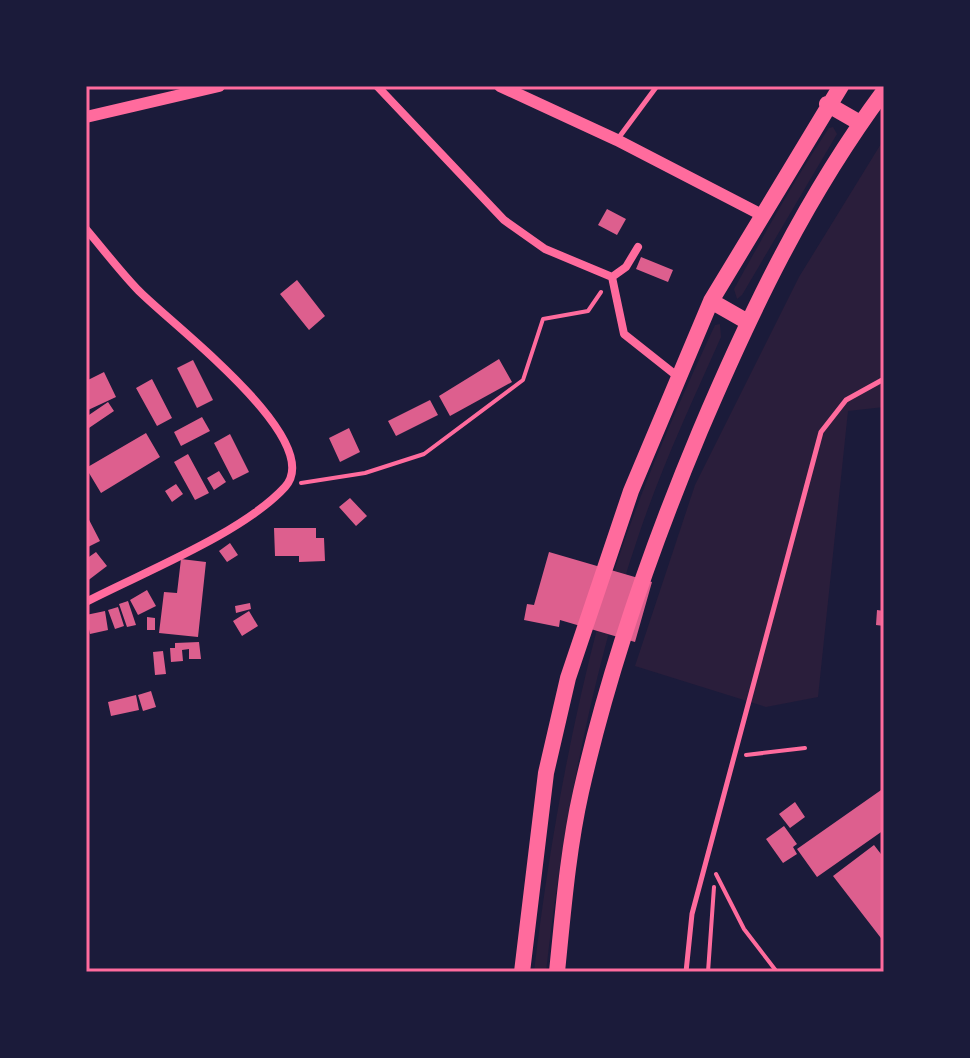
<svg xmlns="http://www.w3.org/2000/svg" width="970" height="1058" viewBox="0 0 970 1058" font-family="'DM Sans',sans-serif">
<rect width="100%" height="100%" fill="#1b1b3a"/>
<path fill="#2a1e3b" d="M 833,127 L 837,134 L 742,295 L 737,299 L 734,289 C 764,235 794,180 829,128 Z
M 884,139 L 884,407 L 848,411 L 818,697 L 766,707 L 635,666 L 695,485 L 799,277 Z
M 720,324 L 721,337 C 692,402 662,466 639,534 C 591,676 563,823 546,972 L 534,972 C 548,855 568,740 598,625 C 626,522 670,422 715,325 Z"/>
<path fill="#dd5f8e" d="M 607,209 L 626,219 L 617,235 L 598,225 Z
M 641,257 L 673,270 L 668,282 L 636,269 Z
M 297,280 L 325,316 L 309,330 L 280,294 Z
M 499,359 L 512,382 L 450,416 L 439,396 Z
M 193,360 L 213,400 L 197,408 L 177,368 Z
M 104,372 L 116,397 L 86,411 L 86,381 Z
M 152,379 L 172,418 L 157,426 L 136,388 Z
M 430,400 L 438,415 L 396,436 L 388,421 Z
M 108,402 L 114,411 L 86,430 L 86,417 Z
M 202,417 L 210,431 L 181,446 L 174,432 Z
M 349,428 L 360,452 L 340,462 L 329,438 Z
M 146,433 L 160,457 L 101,493 L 86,468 Z
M 230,434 L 249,472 L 233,480 L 214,443 Z
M 188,454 L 209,493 L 195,500 L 174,462 Z
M 219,471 L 226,482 L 214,490 L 207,478 Z
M 176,484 L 183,494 L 172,502 L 165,491 Z
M 350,498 L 367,516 L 356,526 L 339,507 Z
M 86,514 L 100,541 L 86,548 Z
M 274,528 L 316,528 L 316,538 L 324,538 L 325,561 L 299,562 L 299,556 L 275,556 Z
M 230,543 L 238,555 L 227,562 L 219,551 Z
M 96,552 L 107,566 L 86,582 L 86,559 Z
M 549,552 L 652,582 L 635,642 L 560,620 L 559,627 L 524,620 L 527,604 L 534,605 Z
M 181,559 L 206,562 L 198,637 L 159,633 L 164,592 L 177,593 Z
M 147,590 L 156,606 L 138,615 L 130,600 Z
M 128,601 L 136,625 L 127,627 L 119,604 Z
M 250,603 L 251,609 L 236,613 L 235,606 Z
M 118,607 L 124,626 L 115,629 L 108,610 Z
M 877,610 L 884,611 L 884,626 L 876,625 Z
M 105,611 L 108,630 L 90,634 L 86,615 Z
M 249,611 L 258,626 L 242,636 L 233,621 Z
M 147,617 L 155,618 L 155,630 L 147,630 Z
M 199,642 L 201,659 L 189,659 L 189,649 L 182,650 L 183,661 L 171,662 L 170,648 L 175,648 L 175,643 Z
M 163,651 L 166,674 L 155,675 L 153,652 Z
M 151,691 L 156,707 L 143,711 L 138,695 Z
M 136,695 L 139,710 L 111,716 L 108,702 Z
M 884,788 L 884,830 L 817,877 L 797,849 Z
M 795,802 L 805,817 L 790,828 L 779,814 Z
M 784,826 L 797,844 L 793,847 L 797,854 L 783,863 L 766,839 Z
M 874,845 L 884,858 L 884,942 L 833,876 Z"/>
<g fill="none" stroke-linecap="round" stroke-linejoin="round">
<path stroke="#ff6b9d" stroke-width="4" d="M 301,483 L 365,473 L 424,454 L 523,380 L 543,319 L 588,311 L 601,292
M 746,755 L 805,748
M 716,874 L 744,929 L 777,972
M 708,972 L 714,887"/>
<path stroke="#ff6b9d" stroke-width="5" d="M 617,140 L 657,86
M 686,972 L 692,914 L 821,432 L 846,400 L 884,379"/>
<path stroke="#ff6b9d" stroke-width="8" d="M 377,86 L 504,220 L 545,249 L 612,277
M 86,229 C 103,249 119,270 137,289 C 167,321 328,440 285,487 C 243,533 144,572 86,602
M 638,247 L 626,267 L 612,277 L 624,334 L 677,376"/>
<path stroke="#ff6b9d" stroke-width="12" d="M 500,86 L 617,140 L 760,214
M 86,117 L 219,86"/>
<path stroke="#ff6b9d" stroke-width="16" d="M 827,104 L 860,123
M 711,301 L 746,321
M 522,972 L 546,773 L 568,678 L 631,491 L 711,301 L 841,86
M 557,972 C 563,913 568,850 581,792 C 609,668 651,548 700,431 C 751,311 806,196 884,91"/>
</g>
<rect width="970" height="1058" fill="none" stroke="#1b1b3a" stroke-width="176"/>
<rect x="88" y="88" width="794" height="882" fill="none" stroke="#ff6b9d" stroke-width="3"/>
</svg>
